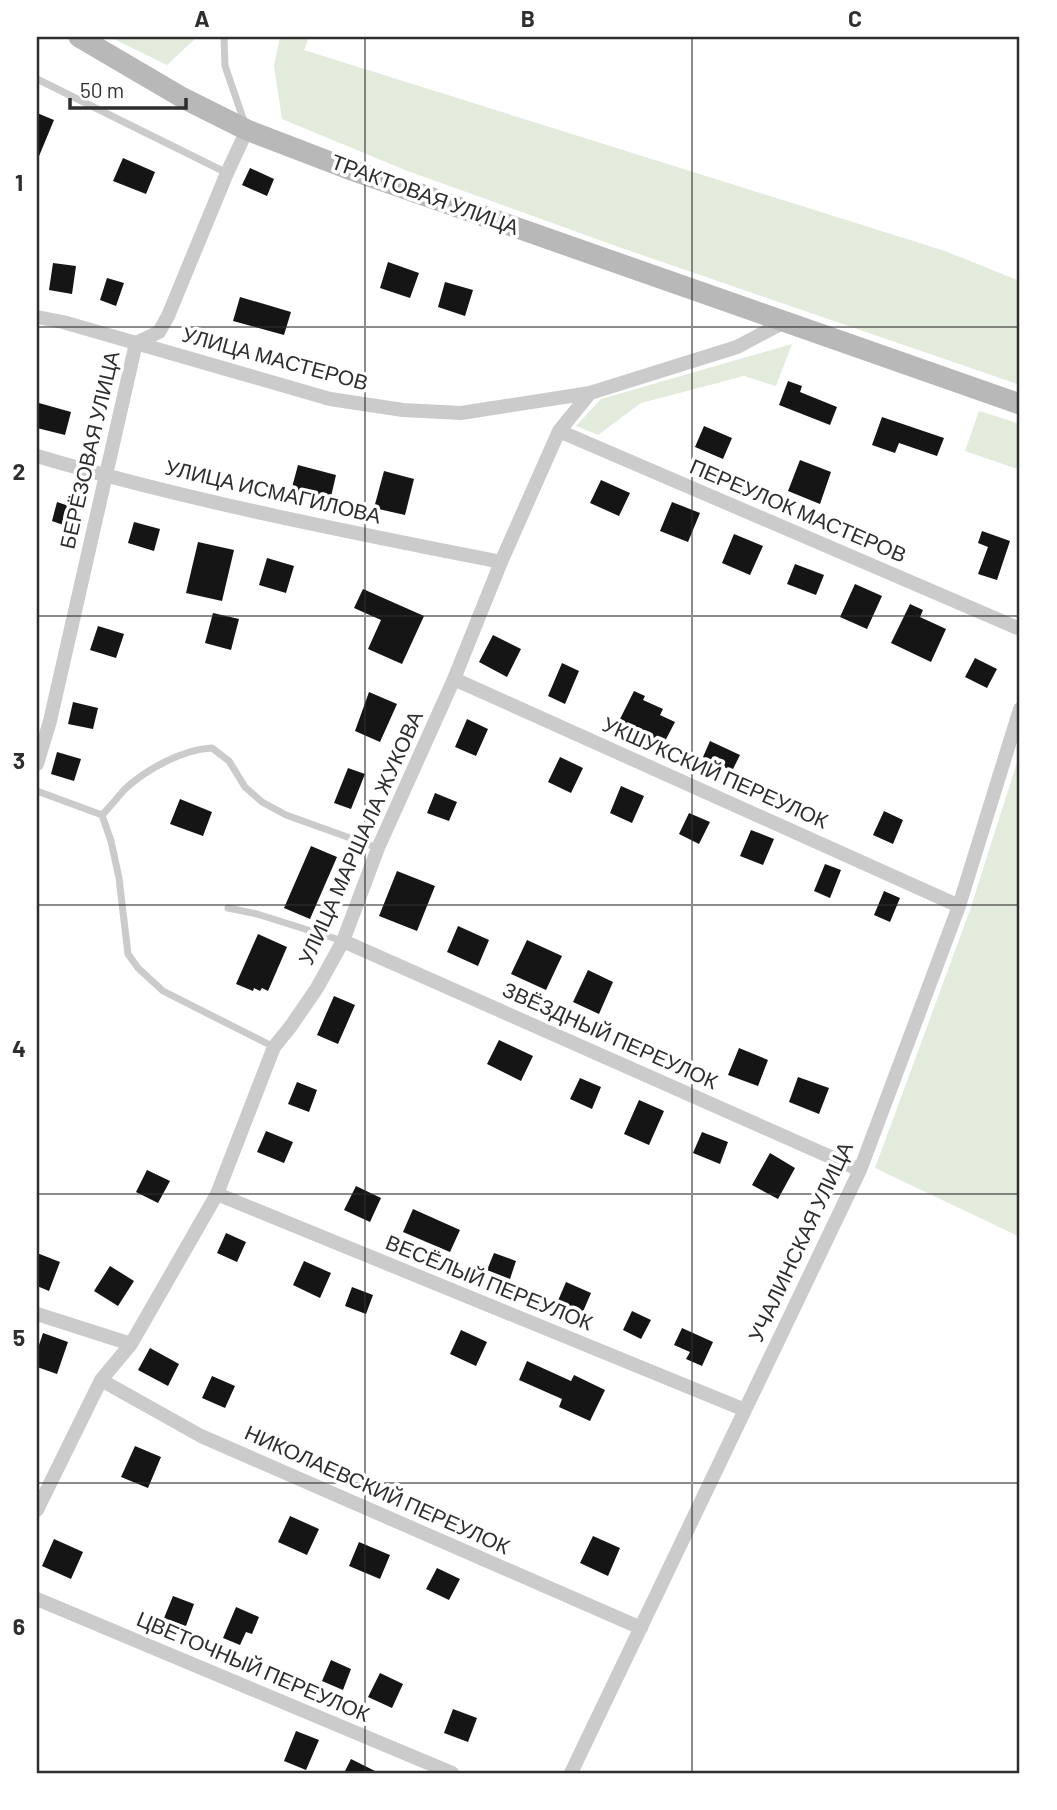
<svg xmlns="http://www.w3.org/2000/svg" width="1057" height="1810" viewBox="0 0 1057 1810" font-family="Barlow,sans-serif">
<rect width="100%" height="100%" fill="#fff"/>
<path fill="#e2ebdc" d="M 110,37 L 197,37 L 167,65 Z
M 280,37 L 309,37 L 304,50 L 945,251 L 1020,281 L 1020,385 L 616,246 L 405,170 L 282,119 L 274,66 Z
M 792,344 L 776,386 L 744,376 L 641,403 L 598,435 L 576,426 L 601,399 Z
M 979,411 L 1020,424 L 1020,470 L 965,451 Z
M 1020,753 L 1020,1237 L 875,1168 L 970,910 Z"/>
<path fill="#151515" d="M 37,113 L 54,120 L 37,161 Z
M 123,158 L 155,172 L 146,194 L 113,181 Z
M 250,168 L 274,179 L 267,196 L 242,185 Z
M 388,262 L 419,273 L 410,298 L 380,288 Z
M 53,263 L 76,266 L 72,294 L 49,290 Z
M 107,278 L 124,283 L 116,306 L 100,300 Z
M 445,282 L 473,290 L 465,316 L 438,307 Z
M 240,297 L 291,312 L 284,335 L 233,321 Z
M 788,381 L 802,386 L 800,392 L 837,407 L 830,425 L 779,405 Z
M 39,403 L 71,412 L 65,435 L 37,428 L 37,412 Z
M 882,417 L 944,438 L 937,456 L 899,443 L 895,453 L 872,445 Z
M 704,426 L 732,438 L 723,459 L 695,447 Z
M 800,460 L 831,472 L 820,504 L 788,491 Z
M 298,465 L 336,475 L 330,501 L 291,491 Z
M 384,471 L 414,479 L 405,515 L 374,508 Z
M 601,480 L 630,493 L 619,516 L 590,503 Z
M 57,502 L 75,508 L 69,527 L 52,521 Z
M 672,502 L 700,513 L 688,542 L 660,531 Z
M 134,522 L 160,529 L 154,551 L 128,543 Z
M 982,531 L 1010,541 L 997,580 L 978,574 L 988,547 L 978,543 Z
M 734,534 L 763,546 L 750,575 L 722,563 Z
M 198,542 L 234,550 L 222,601 L 186,593 Z
M 267,558 L 294,566 L 286,593 L 259,585 Z
M 795,564 L 824,575 L 816,595 L 787,584 Z
M 855,584 L 882,596 L 867,629 L 840,617 Z
M 363,589 L 424,616 L 402,664 L 368,649 L 381,620 L 354,608 Z
M 910,604 L 923,610 L 920,617 L 946,629 L 931,662 L 891,643 Z
M 213,613 L 239,619 L 231,650 L 205,643 Z
M 98,626 L 124,634 L 116,658 L 90,650 Z
M 493,635 L 521,649 L 507,677 L 479,662 Z
M 975,658 L 997,669 L 987,688 L 965,677 Z
M 562,663 L 579,671 L 565,704 L 548,696 Z
M 634,691 L 645,696 L 643,700 L 663,709 L 660,715 L 675,722 L 663,745 L 653,740 L 651,743 L 617,725 Z
M 369,692 L 397,704 L 380,742 L 355,731 Z
M 73,702 L 98,708 L 93,729 L 68,724 Z
M 467,719 L 488,729 L 476,756 L 455,747 Z
M 710,741 L 740,755 L 732,771 L 703,757 Z
M 57,752 L 81,759 L 74,781 L 51,774 Z
M 560,757 L 583,768 L 571,793 L 548,782 Z
M 348,768 L 365,774 L 351,809 L 334,803 Z
M 621,786 L 644,796 L 632,823 L 610,813 Z
M 435,793 L 457,802 L 449,821 L 427,813 Z
M 180,799 L 212,812 L 203,836 L 170,824 Z
M 884,811 L 903,820 L 893,844 L 873,835 Z
M 689,813 L 710,822 L 699,844 L 679,834 Z
M 751,830 L 774,839 L 763,865 L 740,856 Z
M 311,846 L 337,857 L 310,919 L 284,908 Z
M 825,864 L 841,870 L 830,898 L 814,891 Z
M 397,871 L 435,886 L 417,931 L 379,916 Z
M 884,891 L 900,898 L 890,922 L 874,915 Z
M 458,926 L 489,940 L 478,966 L 447,952 Z
M 258,934 L 287,947 L 268,991 L 262,988 L 260,991 L 254,988 L 253,991 L 236,984 Z
M 527,940 L 562,956 L 546,990 L 511,974 Z
M 588,970 L 613,982 L 599,1014 L 573,1002 Z
M 334,996 L 355,1005 L 338,1044 L 317,1035 Z
M 499,1040 L 533,1056 L 521,1081 L 487,1064 Z
M 739,1048 L 768,1060 L 758,1086 L 728,1075 Z
M 798,1077 L 829,1088 L 819,1114 L 789,1102 Z
M 580,1078 L 601,1087 L 592,1109 L 570,1099 Z
M 297,1082 L 317,1090 L 309,1112 L 288,1104 Z
M 639,1100 L 664,1111 L 649,1145 L 624,1134 Z
M 266,1131 L 293,1142 L 284,1163 L 257,1152 Z
M 702,1132 L 728,1142 L 720,1164 L 693,1153 Z
M 770,1153 L 795,1168 L 778,1199 L 752,1185 Z
M 147,1170 L 170,1181 L 158,1203 L 136,1192 Z
M 356,1186 L 381,1198 L 370,1222 L 344,1210 Z
M 413,1209 L 460,1230 L 450,1252 L 403,1232 Z
M 226,1233 L 246,1242 L 237,1262 L 217,1253 Z
M 37,1253 L 60,1262 L 49,1291 L 37,1286 Z
M 494,1253 L 516,1261 L 510,1279 L 487,1270 Z
M 304,1261 L 331,1273 L 320,1298 L 293,1285 Z
M 110,1266 L 134,1281 L 118,1306 L 94,1291 Z
M 566,1282 L 591,1293 L 582,1314 L 557,1303 Z
M 352,1287 L 373,1295 L 366,1314 L 345,1306 Z
M 632,1311 L 651,1320 L 641,1339 L 623,1330 Z
M 682,1328 L 713,1342 L 702,1366 L 686,1359 L 690,1352 L 674,1345 Z
M 461,1330 L 487,1342 L 476,1366 L 450,1354 Z
M 43,1333 L 68,1342 L 57,1374 L 37,1367 L 37,1351 Z
M 150,1348 L 179,1364 L 168,1386 L 138,1370 Z
M 527,1361 L 571,1381 L 574,1375 L 605,1390 L 590,1421 L 559,1407 L 562,1399 L 519,1380 Z
M 212,1376 L 235,1386 L 225,1408 L 202,1398 Z
M 135,1446 L 161,1457 L 148,1488 L 121,1477 Z
M 290,1516 L 319,1529 L 307,1555 L 278,1542 Z
M 593,1536 L 620,1548 L 608,1576 L 580,1563 Z
M 54,1539 L 83,1552 L 71,1579 L 42,1566 Z
M 359,1542 L 390,1555 L 380,1579 L 349,1566 Z
M 437,1568 L 460,1579 L 449,1600 L 426,1589 Z
M 173,1596 L 194,1604 L 186,1626 L 164,1618 Z
M 236,1607 L 259,1617 L 252,1634 L 246,1632 L 240,1645 L 223,1638 Z
M 331,1660 L 351,1669 L 343,1690 L 322,1681 Z
M 380,1673 L 403,1684 L 392,1708 L 368,1697 Z
M 453,1709 L 477,1718 L 468,1742 L 444,1733 Z
M 296,1731 L 319,1740 L 306,1770 L 284,1761 Z
M 351,1759 L 379,1773 L 344,1773 Z"/>
<g fill="none" stroke-linecap="round" stroke-linejoin="round">
<path stroke="#cbcbcb" stroke-width="7" d="M 224,37 L 225,66 L 245,124
M 37,79 L 227,173
M 37,791 L 102,815 C 110,807 117,798 124,790 C 145,770 183,749 212,748 L 229,761 L 245,787 L 262,802 L 286,815 L 378,848
M 102,815 L 111,841 L 119,878 L 128,954 L 138,968 L 163,991 L 274,1047
M 228,908 L 257,914 L 343,941"/>
<path stroke="#cbcbcb" stroke-width="14" d="M 37,317 L 63,322 L 330,399 L 403,410 L 461,413 L 590,393
M 559,431 L 1020,629
M 37,456 C 189,501 345,531 501,562
M 454,679 L 959,906
M 37,764 L 50,721 L 136,343 L 159,332 L 168,316 L 227,173 L 247,130
M 343,941 L 860,1170
M 217,1194 L 745,1410
M 37,1314 L 131,1344
M 101,1380 L 201,1436 L 641,1628
M 37,1510 L 101,1380 L 131,1344 L 217,1194 L 274,1047 L 291,1026 L 317,988 L 343,941 L 378,848 L 454,679 L 501,562 L 559,431 L 590,393 L 737,347 L 784,322
M 37,1599 L 452,1773
M 571,1773 L 860,1170 L 959,906 L 1020,709"/>
<path stroke="#b8b8b8" stroke-width="21" d="M 79,37 L 183,98 L 247,130 L 346,168 L 1020,404"/>
</g>
<path fill="none" stroke="#2e2e2e" stroke-width="2" stroke-opacity="0.55" d="M 365,37 L 365,1773M 692,37 L 692,1773M 37,327 L 1020,327M 37,616 L 1020,616M 37,905 L 1020,905M 37,1194 L 1020,1194M 37,1483 L 1020,1483"/>
<g text-anchor="middle" stroke-width="7" stroke-linejoin="round" paint-order="stroke">
<g font-size="21" fill="#2e2e2e" stroke="#fff">
<text transform="translate(425 195) rotate(20)" y="7">ТРАКТОВАЯ УЛИЦА</text>
<text transform="translate(275 359) rotate(15)" y="7">УЛИЦА МАСТЕРОВ</text>
<text transform="translate(90 450) rotate(-77)" y="7">БЕРЁЗОВАЯ УЛИЦА</text>
<text transform="translate(273 492) rotate(13)" y="7">УЛИЦА ИСМАГИЛОВА</text>
<text transform="translate(798 511) rotate(23)" y="7">ПЕРЕУЛОК МАСТЕРОВ</text>
<text transform="translate(715 773) rotate(24)" y="7">УКШУКСКИЙ ПЕРЕУЛОК</text>
<text transform="translate(361 838) rotate(-66)" y="7">УЛИЦА МАРШАЛА ЖУКОВА</text>
<text transform="translate(610 1036) rotate(24)" y="7">ЗВЁЗДНЫЙ ПЕРЕУЛОК</text>
<text transform="translate(801 1242) rotate(-65)" y="7">УЧАЛИНСКАЯ УЛИЦА</text>
<text transform="translate(489 1283) rotate(22)" y="7">ВЕСЁЛЫЙ ПЕРЕУЛОК</text>
<text transform="translate(377 1490) rotate(24)" y="7">НИКОЛАЕВСКИЙ ПЕРЕУЛОК</text>
<text transform="translate(253 1667) rotate(23)" y="7">ЦВЕТОЧНЫЙ ПЕРЕУЛОК</text>
</g>
</g>
<rect width="1057" height="1810" fill="none" stroke="#ffffff" stroke-width="77"/>
<path d="M70 98v10h116v-10" fill="none" stroke="#2e2e2e" stroke-width="3.5"/>
<text x="80" y="98" font-size="21" fill="#2e2e2e" stroke="#ffffff" stroke-width="5" paint-order="stroke">50 m</text>
<rect x="38" y="38" width="980" height="1734" fill="none" stroke="#2e2e2e" stroke-width="2.5"/>
<g font-size="23" text-anchor="middle" font-weight="bold" fill="#2e2e2e">
<text x="202" y="27">A</text>
<text x="528" y="27">B</text>
<text x="855" y="27">C</text>
<text x="19" y="191">1</text>
<text x="19" y="480">2</text>
<text x="19" y="769">3</text>
<text x="19" y="1057">4</text>
<text x="19" y="1346">5</text>
<text x="19" y="1635">6</text>
</g>
</svg>
